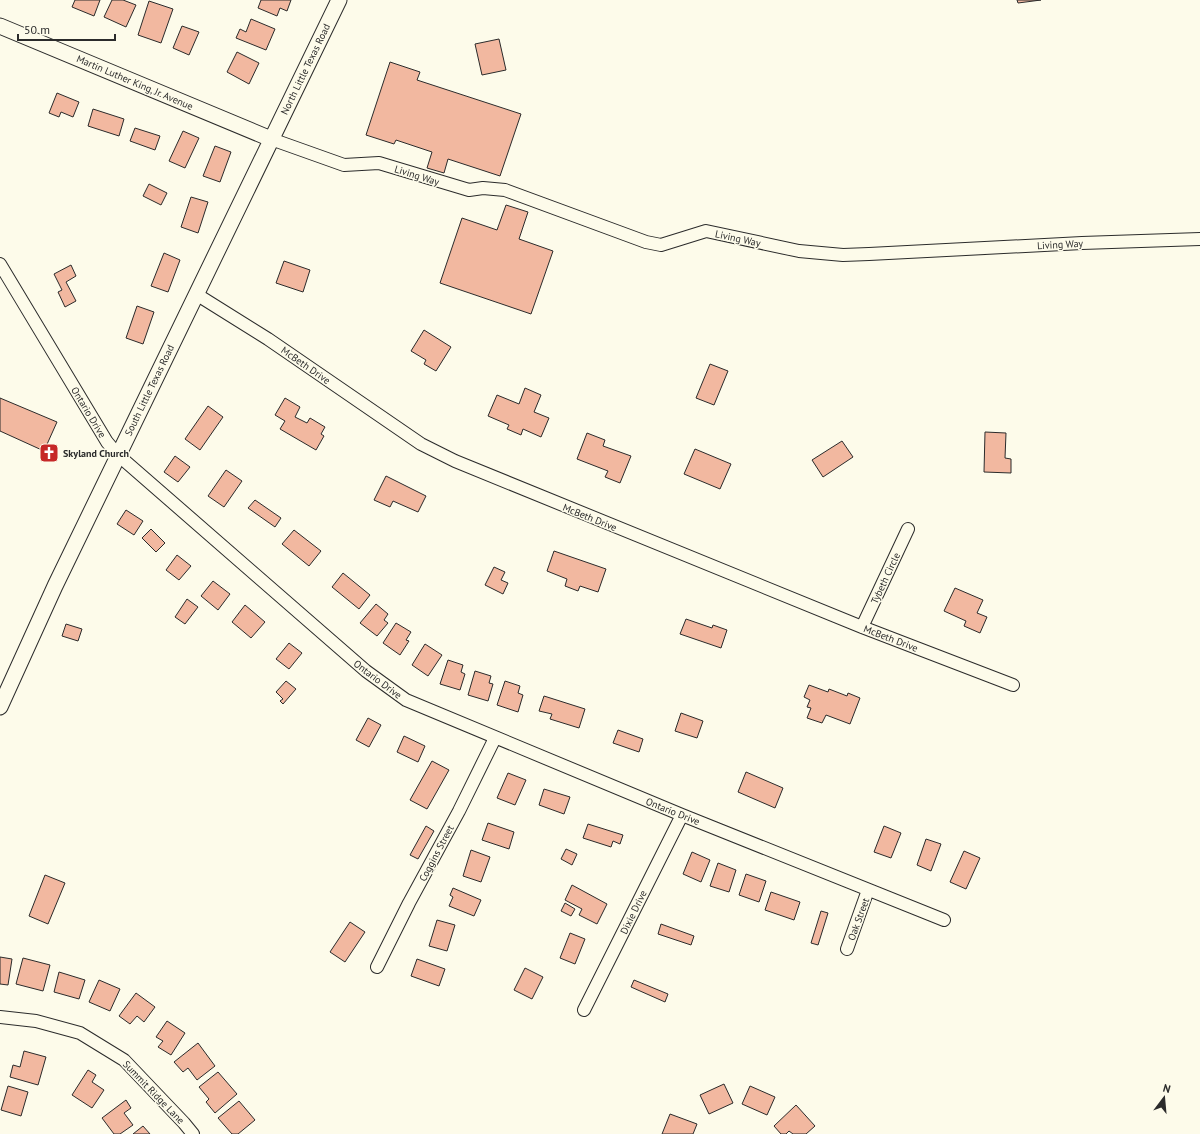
<svg xmlns="http://www.w3.org/2000/svg" width="1200" height="1134" viewBox="0 0 1200 1134" font-family="'PT Sans',sans-serif">
<rect width="100%" height="100%" fill="#fdfbea"/>
<path fill="#f2b8a0" stroke="#2b2b2b" d="M 75,0 L 100,0 L 94,16 L 72,7 Z
M 112,0 L 123,0 L 136,5 L 126,27 L 104,17 Z
M 261,0 L 291,0 L 287,11 L 280,8 L 277,16 L 258,8 Z
M 1017,0 L 1041,0 L 1018,3 Z
M 149,1 L 173,9 L 161,43 L 138,35 Z
M 251,19 L 275,29 L 266,50 L 236,38 L 240,29 L 246,32 Z
M 182,26 L 199,32 L 189,55 L 173,48 Z
M 499,39 L 506,70 L 482,75 L 475,44 Z
M 237,52 L 259,63 L 249,84 L 227,72 Z
M 390,62 L 420,72 L 417,80 L 521,114 L 500,176 L 448,159 L 444,173 L 427,168 L 432,152 L 396,140 L 394,144 L 366,135 Z
M 57,93 L 79,102 L 73,117 L 61,112 L 59,117 L 49,113 Z
M 93,109 L 124,119 L 119,136 L 88,126 Z
M 135,128 L 160,136 L 155,150 L 130,141 Z
M 183,131 L 199,138 L 185,168 L 169,161 Z
M 215,146 L 231,152 L 220,182 L 203,176 Z
M 149,184 L 167,193 L 161,205 L 143,196 Z
M 191,197 L 208,202 L 198,233 L 181,227 Z
M 506,205 L 528,212 L 519,239 L 553,251 L 531,314 L 440,283 L 462,218 L 497,230 Z
M 164,253 L 180,260 L 168,292 L 151,286 Z
M 284,261 L 310,270 L 303,292 L 276,283 Z
M 71,265 L 76,276 L 66,282 L 76,301 L 65,307 L 58,292 L 62,290 L 54,274 Z
M 137,306 L 154,312 L 143,344 L 126,338 Z
M 424,330 L 451,347 L 436,371 L 424,364 L 426,360 L 411,351 Z
M 710,364 L 728,371 L 714,405 L 696,398 Z
M 525,388 L 541,395 L 534,412 L 549,418 L 541,437 L 523,429 L 521,435 L 507,429 L 509,425 L 488,416 L 497,395 L 519,404 Z
M 0,398 L 57,422 L 44,451 L 0,431 Z
M 285,398 L 300,407 L 295,417 L 307,423 L 310,418 L 325,427 L 321,434 L 324,436 L 316,450 L 280,429 L 285,421 L 275,415 Z
M 208,406 L 223,417 L 200,450 L 185,439 Z
M 985,432 L 1006,433 L 1005,458 L 1011,459 L 1011,473 L 984,472 Z
M 587,433 L 605,440 L 603,446 L 631,456 L 620,483 L 605,477 L 608,471 L 577,459 Z
M 842,441 L 853,457 L 823,477 L 812,460 Z
M 695,449 L 731,464 L 720,489 L 684,474 Z
M 175,456 L 190,467 L 178,482 L 164,472 Z
M 226,470 L 242,481 L 224,507 L 208,496 Z
M 386,476 L 426,496 L 418,512 L 393,501 L 390,507 L 374,500 Z
M 255,500 L 281,518 L 275,527 L 248,508 Z
M 126,510 L 143,521 L 134,535 L 117,524 Z
M 151,529 L 165,543 L 156,552 L 142,538 Z
M 294,530 L 321,551 L 309,566 L 282,544 Z
M 554,551 L 606,569 L 598,592 L 580,586 L 578,591 L 565,586 L 567,579 L 547,571 Z
M 177,555 L 191,566 L 179,580 L 166,570 Z
M 494,567 L 505,572 L 501,580 L 508,583 L 503,594 L 485,585 Z
M 343,573 L 370,595 L 359,609 L 332,587 Z
M 213,581 L 230,594 L 218,610 L 201,596 Z
M 955,588 L 983,600 L 977,613 L 987,617 L 980,633 L 964,626 L 966,621 L 944,611 Z
M 187,599 L 198,607 L 185,624 L 175,617 Z
M 376,604 L 388,614 L 384,620 L 388,623 L 377,636 L 360,623 Z
M 245,605 L 265,622 L 251,638 L 232,622 Z
M 686,619 L 712,628 L 713,625 L 727,630 L 721,648 L 680,634 Z
M 396,623 L 411,632 L 406,640 L 409,641 L 400,655 L 383,643 Z
M 66,624 L 82,629 L 78,641 L 62,636 Z
M 289,643 L 302,653 L 289,669 L 276,659 Z
M 425,644 L 442,655 L 428,676 L 412,665 Z
M 448,660 L 463,665 L 461,672 L 465,674 L 460,690 L 440,684 Z
M 475,671 L 491,676 L 489,683 L 493,684 L 488,701 L 468,695 Z
M 286,681 L 296,689 L 283,704 L 280,701 L 283,699 L 276,692 Z
M 505,681 L 520,686 L 518,693 L 523,695 L 518,712 L 497,705 Z
M 809,685 L 828,692 L 829,689 L 847,696 L 848,693 L 860,698 L 850,724 L 826,715 L 822,723 L 807,718 L 811,708 L 807,707 L 810,700 L 804,697 Z
M 544,696 L 585,709 L 579,728 L 550,719 L 552,714 L 539,711 Z
M 681,713 L 703,721 L 697,738 L 675,731 Z
M 368,718 L 381,725 L 369,747 L 356,740 Z
M 618,730 L 643,739 L 639,752 L 613,743 Z
M 404,736 L 425,746 L 418,762 L 397,752 Z
M 432,761 L 449,770 L 427,809 L 410,800 Z
M 746,772 L 783,788 L 775,808 L 738,792 Z
M 508,773 L 526,780 L 515,805 L 497,798 Z
M 544,789 L 570,797 L 564,814 L 539,805 Z
M 488,823 L 514,832 L 509,849 L 482,840 Z
M 588,824 L 623,835 L 620,844 L 613,841 L 611,847 L 583,838 Z
M 426,826 L 434,831 L 418,859 L 410,855 Z
M 884,826 L 901,833 L 891,858 L 874,852 Z
M 926,839 L 941,844 L 931,871 L 917,865 Z
M 566,849 L 577,854 L 572,865 L 561,859 Z
M 471,850 L 490,857 L 481,882 L 463,876 Z
M 964,851 L 980,858 L 966,889 L 950,882 Z
M 692,852 L 710,860 L 701,882 L 683,874 Z
M 718,863 L 736,870 L 729,892 L 710,886 Z
M 746,874 L 766,881 L 759,902 L 739,895 Z
M 45,875 L 65,883 L 48,924 L 29,916 Z
M 572,885 L 607,904 L 597,924 L 579,915 L 582,909 L 565,900 Z
M 453,888 L 481,900 L 474,916 L 449,906 L 453,897 L 450,895 Z
M 771,892 L 800,902 L 794,920 L 765,910 Z
M 565,903 L 575,909 L 571,916 L 561,911 Z
M 821,911 L 828,913 L 818,945 L 811,943 Z
M 437,920 L 455,925 L 447,951 L 429,946 Z
M 350,922 L 365,932 L 345,962 L 330,952 Z
M 661,924 L 694,936 L 691,945 L 658,934 Z
M 570,933 L 585,939 L 575,964 L 560,958 Z
M 0,957 L 12,959 L 8,985 L 0,984 Z
M 23,958 L 50,965 L 43,991 L 16,984 Z
M 417,959 L 445,969 L 439,986 L 411,976 Z
M 525,968 L 543,977 L 532,999 L 514,990 Z
M 59,972 L 85,980 L 79,999 L 54,992 Z
M 99,980 L 120,989 L 110,1011 L 89,1002 Z
M 634,980 L 668,994 L 665,1002 L 631,987 Z
M 136,993 L 155,1007 L 144,1022 L 137,1016 L 130,1024 L 119,1016 Z
M 167,1021 L 185,1033 L 171,1055 L 158,1047 L 163,1041 L 156,1037 Z
M 198,1043 L 215,1066 L 197,1080 L 188,1068 L 183,1072 L 174,1062 Z
M 24,1051 L 46,1057 L 38,1085 L 10,1077 L 13,1065 L 20,1067 Z
M 88,1070 L 96,1075 L 92,1082 L 104,1090 L 92,1108 L 72,1095 Z
M 218,1072 L 237,1094 L 215,1113 L 206,1102 L 209,1099 L 199,1087 Z
M 724,1084 L 733,1103 L 709,1114 L 700,1095 Z
M 8,1086 L 28,1092 L 21,1116 L 1,1110 Z
M 750,1086 L 775,1097 L 767,1115 L 742,1104 Z
M 126,1100 L 131,1108 L 124,1113 L 133,1125 L 120,1134 L 114,1134 L 102,1118 Z
M 239,1101 L 255,1120 L 238,1134 L 232,1134 L 218,1118 Z
M 796,1105 L 815,1126 L 806,1134 L 793,1134 L 789,1131 L 786,1134 L 781,1134 L 774,1126 Z
M 670,1114 L 697,1124 L 693,1134 L 662,1134 Z
M 143,1126 L 150,1134 L 133,1134 Z"/>
<g fill="none" stroke-linecap="round" stroke-linejoin="round">
<defs>
<path id="minor" d="M 271,139 L 344,165 L 379,163 L 469,190 L 483,188 L 505,190 L 646,242 L 661,245 L 706,231 L 799,251 L 843,255 L 869,254 L 1082,243 L 1200,239
M 0,264 L 107,442 L 118,455 L 366,671 L 406,700 L 682,815 L 944,920
M 196,294 L 268,339 L 421,444 L 455,461 L 862,627 L 1013,685
M 862,627 L 908,529
M 847,949 L 868,890
M 377,967 L 409,903 L 459,811 L 495,738
M 584,1010 L 682,815
M 0,1017 L 36,1021 L 80,1033 L 124,1060 L 184,1123 L 193,1134"/>
<path id="tertiary" d="M 0,26 L 271,139
M 0,707 L 55,586 L 339,0"/>
</defs>
<use href="#minor" stroke="#2b2b2b" stroke-width="14"/>
<use href="#tertiary" stroke="#2b2b2b" stroke-width="17"/>
<use href="#minor" stroke="#fdfbea" stroke-width="12"/>
<use href="#tertiary" stroke="#fdfbea" stroke-width="15"/>
</g>
<defs>
<symbol id="church-square" viewBox="-11 -11 22 22"><rect x="-9" y="-9" width="18" height="18" rx="4" fill="#c62828" stroke="#fdfbea"/><path d="M-1.2-6h2.4v3.5h3.3v2.4h-3.3V6h-2.4V-.1h-3.3v-2.4h3.3Z" fill="#fff"/></symbol>
</defs>
<g fill-rule="evenodd">
<use href="#church-square" x="38" y="442" width="22" height="22"/>
</g>
<g text-anchor="middle" stroke-width="3" stroke-linejoin="round" paint-order="stroke">
<g font-size="10" fill="#2b2b2b" stroke="#fdfbea">
<text transform="translate(305 69) rotate(-64)" y="4">North Little Texas Road</text>
<text transform="translate(135 82) rotate(23)" y="4">Martin Luther King, Jr. Avenue</text>
<text transform="translate(417 175) rotate(17)" y="4">Living Way</text>
<text transform="translate(738 238) rotate(12)" y="4">Living Way</text>
<text transform="translate(1060 244) rotate(-3)" y="4">Living Way</text>
<text transform="translate(306 365) rotate(35)" y="4">McBeth Drive</text>
<text transform="translate(149 390) rotate(-64)" y="4">South Little Texas Road</text>
<text transform="translate(89 412) rotate(59)" y="4">Ontario Drive</text>
<text transform="translate(590 517) rotate(22)" y="4">McBeth Drive</text>
<text transform="translate(885 578) rotate(-65)" y="4">Tybeth Circle</text>
<text transform="translate(891 638) rotate(21)" y="4">McBeth Drive</text>
<text transform="translate(378 679) rotate(37)" y="4">Ontario Drive</text>
<text transform="translate(673 811) rotate(22)" y="4">Ontario Drive</text>
<text transform="translate(436 853) rotate(-62)" y="4">Coggins Street</text>
<text transform="translate(633 912) rotate(-64)" y="4">Dixie Drive</text>
<text transform="translate(858 919) rotate(-70)" y="4">Oak Street</text>
<text transform="translate(154 1092) rotate(46)" y="4">Summit Ridge Lane</text>
</g>
<g font-size="10" font-weight="bold" fill="#2b2b2b" stroke="#fdfbea" text-anchor="start">
<text x="63" y="457">Skyland Church</text>
</g>
</g>
<g transform="translate(1164 1098) rotate(16)" stroke="#fdfbea" stroke-width="3" paint-order="stroke">
<path d="M0-3L7 15L0 10L-7 15Z" fill="#2b2b2b"/>
<text y="-6" font-size="11" font-weight="bold" text-anchor="middle" fill="#2b2b2b">N</text>
</g>
<path d="M18 34v6h97v-6" fill="none" stroke="#2b2b2b" stroke-width="2"/>
<text x="24" y="34" font-size="12" fill="#2b2b2b" stroke="#fdfbea" stroke-width="3" paint-order="stroke">50 m</text>
</svg>
